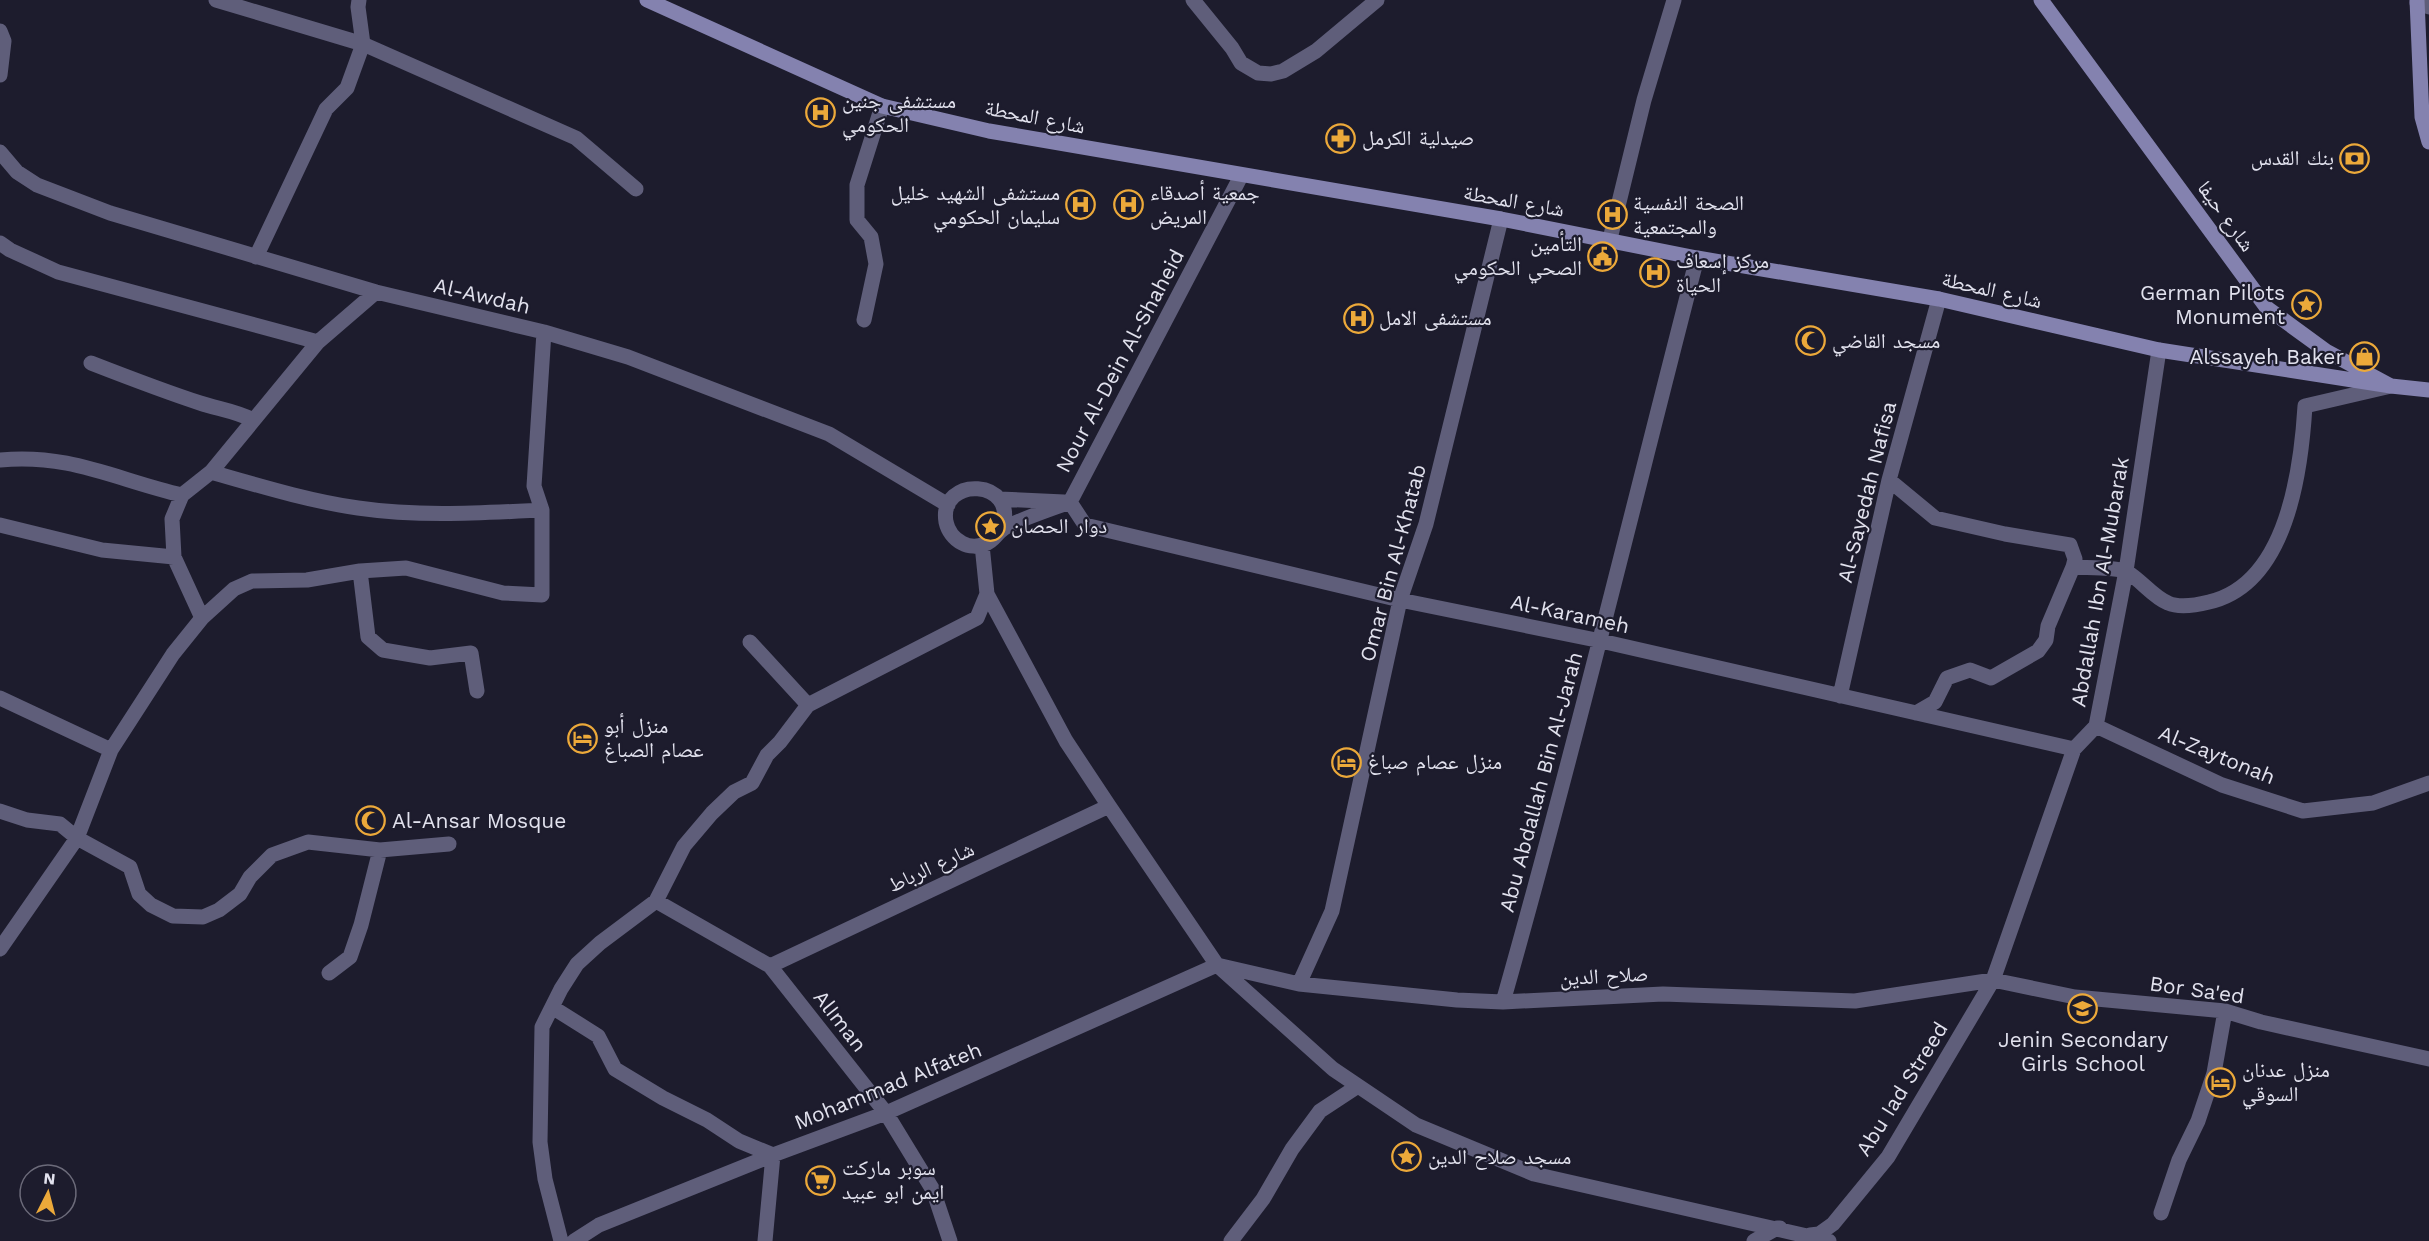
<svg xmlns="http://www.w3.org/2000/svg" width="2429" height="1241" viewBox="0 0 2429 1241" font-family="'Work Sans','Noto Naskh Arabic',sans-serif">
<rect width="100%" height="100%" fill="#1d1c2d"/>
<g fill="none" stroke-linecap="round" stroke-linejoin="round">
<path stroke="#5f5e7a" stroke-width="15" d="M 216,0 L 363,44 L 576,138 L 636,189
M 1193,0 L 1232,48 L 1241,63 L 1258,73 L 1271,74 L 1283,71 L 1316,51 L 1377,0
M 2417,3 L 2429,7
M 0,31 L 4,41 L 0,75
M 0,152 L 17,172 L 37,185 L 110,213 L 376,292 L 544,332 L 628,357 L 829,434 L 948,505
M 1610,239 L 1644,100 L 1674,0
M 0,243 L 10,250 L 58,272 L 318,342
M 256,257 L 326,109 L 347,88 L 363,44 L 358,7 L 359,0
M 864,320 L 876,264 L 871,237 L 857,220 L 857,185 L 882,106
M 91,363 C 127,377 163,391 200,403 C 218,409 236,411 253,420
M 0,460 C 69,453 117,480 182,495
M 211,472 C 260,486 309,501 358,508 C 419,517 481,513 542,510
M 1889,480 L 1935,518 L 2005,534 L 2070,545 L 2075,559 L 2073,567 C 2086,568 2117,567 2127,572 C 2141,580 2153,597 2168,603 C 2179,608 2197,605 2209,602 C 2287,584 2301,472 2305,406 L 2391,386
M 999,499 L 1064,502
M 1070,502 L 1085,525 L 1400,600 L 1601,641 L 2074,749
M 1070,502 L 1241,176
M 0,525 L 102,550 L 174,557 L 202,618 L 234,589 L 252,581 L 307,580 L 360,571 L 406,568 L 503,593 L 542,595 L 542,510 L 534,486 L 544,332
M 1002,529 C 1020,478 938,475 946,522 C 948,531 954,539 962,543 C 969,547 978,547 985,544 C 994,541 995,535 1002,530 C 1009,523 1057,507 1070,502
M 982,545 L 987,594 L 1066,741 L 1109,806 L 1217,965 L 1333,1069 L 1416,1125 L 1534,1174 L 1829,1241
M 174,557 L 172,519 L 182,495 L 211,472 L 318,342 L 376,292
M 360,571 L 368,637 L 383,650 L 430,658 L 471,653 L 477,691
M 750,642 L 808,705
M 1840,696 L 1889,480 L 1939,299
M 0,698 L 111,750
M 1916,713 L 1935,702 L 1947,678 L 1970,670 L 1991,678 L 2038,651 L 2046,640 L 2048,626 L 2073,567
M 2096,726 L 2222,785 L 2303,811 L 2373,803 L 2429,783
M 0,811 L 27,820 L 60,824 L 77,838 L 130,867 L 139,894 L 151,905 L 173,916 L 203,917 L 219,910 L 240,894 L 250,877 L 272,855 L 308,842 L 380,850 L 449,844
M 656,901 L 684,846 L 712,813 L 734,792 L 752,783 L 767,755 L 780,742 L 808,705 L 977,618 L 987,594
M 0,949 L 77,838 L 111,750 L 173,654 L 202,618
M 770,966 L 1109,806
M 329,973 L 350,957 L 361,925 L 380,850
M 1299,984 L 1332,911 L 1400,600 L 1426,524 L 1501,219
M 1503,1002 C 1573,755 1633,506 1697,258
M 552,1007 L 598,1036 L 615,1069 L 663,1098 L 707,1120 L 739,1141 L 773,1155 L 765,1241
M 2161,1213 L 2179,1160 L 2198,1121 L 2214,1073 L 2225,1011
M 1810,1235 L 1819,1234 L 1833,1224 L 1888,1157 L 1993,980 L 2074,749 L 2096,726 L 2126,571 L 2159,350
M 561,1241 L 545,1179 L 540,1142 L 542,1027 L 561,989 L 577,964 L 600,943 L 656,901 L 770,966 L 886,1113 L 933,1190 L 950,1241
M 574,1241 L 599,1225 L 773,1155 L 886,1113 L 1217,965 L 1299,984 L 1457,1000 L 1503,1002 L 1663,994 L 1855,1001 L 1993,980 L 2075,997 L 2225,1011 L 2261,1022 L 2429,1059
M 1231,1241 L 1263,1199 L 1292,1149 L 1320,1111 L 1358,1086
M 1754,1241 L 1777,1228 L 1780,1228"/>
<path stroke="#8482af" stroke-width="15" d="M 647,0 L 882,106 L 989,131 L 1501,219 L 1697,258 L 1939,299 L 2159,350 L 2391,386
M 2041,0 L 2267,308 L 2326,351 L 2391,386 L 2429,390
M 2417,0 L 2422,117 L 2429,142"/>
</g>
<defs>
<symbol id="hospital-ring" viewBox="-11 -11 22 22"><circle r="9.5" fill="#1d1c2d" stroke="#eca93a" stroke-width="1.5"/><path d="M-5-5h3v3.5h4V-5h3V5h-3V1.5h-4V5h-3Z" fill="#eca93a"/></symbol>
<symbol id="pharmacy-ring" viewBox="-11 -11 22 22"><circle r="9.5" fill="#1d1c2d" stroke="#eca93a" stroke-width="1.5"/><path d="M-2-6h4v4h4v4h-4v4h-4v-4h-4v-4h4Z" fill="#eca93a"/></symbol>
<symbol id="bank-ring" viewBox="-11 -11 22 22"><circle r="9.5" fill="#1d1c2d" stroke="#eca93a" stroke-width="1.5"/><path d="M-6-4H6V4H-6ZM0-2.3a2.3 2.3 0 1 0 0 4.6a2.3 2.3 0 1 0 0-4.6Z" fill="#eca93a"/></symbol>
<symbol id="civic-ring" viewBox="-11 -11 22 22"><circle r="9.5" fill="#1d1c2d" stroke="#eca93a" stroke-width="1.5"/><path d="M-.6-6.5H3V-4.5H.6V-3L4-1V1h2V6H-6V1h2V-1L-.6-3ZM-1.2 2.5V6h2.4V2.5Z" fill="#eca93a"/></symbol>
<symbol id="sight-ring" viewBox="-11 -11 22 22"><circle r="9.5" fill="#1d1c2d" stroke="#eca93a" stroke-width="1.5"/><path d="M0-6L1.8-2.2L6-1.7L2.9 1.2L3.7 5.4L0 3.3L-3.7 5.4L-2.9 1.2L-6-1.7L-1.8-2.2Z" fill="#eca93a"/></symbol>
<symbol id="mosque-ring" viewBox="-11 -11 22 22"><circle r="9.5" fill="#1d1c2d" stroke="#eca93a" stroke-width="1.5"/><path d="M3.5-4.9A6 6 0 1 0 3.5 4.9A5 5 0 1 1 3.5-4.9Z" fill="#eca93a"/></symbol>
<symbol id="shop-ring" viewBox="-11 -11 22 22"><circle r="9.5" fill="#1d1c2d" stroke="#eca93a" stroke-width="1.5"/><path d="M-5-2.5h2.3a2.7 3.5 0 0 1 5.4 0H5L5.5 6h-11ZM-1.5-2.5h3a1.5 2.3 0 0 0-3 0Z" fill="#eca93a"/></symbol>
<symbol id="hotel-ring" viewBox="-11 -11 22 22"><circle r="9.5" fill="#1d1c2d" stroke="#eca93a" stroke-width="1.5"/><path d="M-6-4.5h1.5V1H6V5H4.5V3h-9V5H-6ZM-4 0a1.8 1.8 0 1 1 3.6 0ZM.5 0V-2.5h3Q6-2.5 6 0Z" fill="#eca93a"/></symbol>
<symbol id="school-ring" viewBox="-11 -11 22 22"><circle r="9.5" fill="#1d1c2d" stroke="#eca93a" stroke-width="1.5"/><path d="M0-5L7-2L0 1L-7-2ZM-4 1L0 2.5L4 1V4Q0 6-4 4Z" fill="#eca93a"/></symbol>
<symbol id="supermarket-ring" viewBox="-11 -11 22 22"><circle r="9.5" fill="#1d1c2d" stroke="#eca93a" stroke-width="1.5"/><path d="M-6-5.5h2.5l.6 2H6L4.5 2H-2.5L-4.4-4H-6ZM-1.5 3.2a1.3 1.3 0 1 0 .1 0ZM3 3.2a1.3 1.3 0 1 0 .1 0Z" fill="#eca93a"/></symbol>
</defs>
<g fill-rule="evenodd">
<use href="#hospital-ring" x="804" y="96" width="33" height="33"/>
<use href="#pharmacy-ring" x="1324" y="122" width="33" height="33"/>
<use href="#bank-ring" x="2338" y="142" width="33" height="33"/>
<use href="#hospital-ring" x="1064" y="188" width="33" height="33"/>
<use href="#hospital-ring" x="1112" y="188" width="33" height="33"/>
<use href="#hospital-ring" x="1596" y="198" width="33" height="33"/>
<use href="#civic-ring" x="1586" y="240" width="33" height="33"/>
<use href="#hospital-ring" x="1638" y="256" width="33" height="33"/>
<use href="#sight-ring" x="2290" y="288" width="33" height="33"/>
<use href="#hospital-ring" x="1342" y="302" width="33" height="33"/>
<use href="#mosque-ring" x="1794" y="324" width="33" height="33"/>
<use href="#shop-ring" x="2348" y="340" width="33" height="33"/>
<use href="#sight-ring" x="974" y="510" width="33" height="33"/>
<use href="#hotel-ring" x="566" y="722" width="33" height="33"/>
<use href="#hotel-ring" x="1330" y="746" width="33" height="33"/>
<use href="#mosque-ring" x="354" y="804" width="33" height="33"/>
<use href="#school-ring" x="2066" y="992" width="33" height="33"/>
<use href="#hotel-ring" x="2204" y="1066" width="33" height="33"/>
<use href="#sight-ring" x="1390" y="1140" width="33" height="33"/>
<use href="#supermarket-ring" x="804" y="1164" width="33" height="33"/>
</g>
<g text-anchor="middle" stroke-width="4.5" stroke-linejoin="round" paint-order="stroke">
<g font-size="21" fill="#e2e2ee" stroke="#1d1c2d" text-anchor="start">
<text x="842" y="108">مستشفى جنين<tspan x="842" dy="24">الحكومي</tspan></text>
<text x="1362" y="145">صيدلية الكرمل</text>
<text x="2334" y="165" text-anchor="end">بنك القدس</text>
<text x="1060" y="200" text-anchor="end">مستشفى الشهيد خليل<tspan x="1060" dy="24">سليمان الحكومي</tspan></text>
<text x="1150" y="200">جمعية أصدقاء<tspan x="1150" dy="24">المريض</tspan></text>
<text x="1633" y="210">الصحة النفسية<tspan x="1633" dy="24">والمجتمعية</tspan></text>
<text x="1582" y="251" text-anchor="end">التأمين<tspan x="1582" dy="24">الصحي الحكومي</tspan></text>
<text x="1676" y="268">مركز إسعاف<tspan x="1676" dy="24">الحياة</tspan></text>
<text x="2285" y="300" text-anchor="end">German Pilots<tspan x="2285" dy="24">Monument</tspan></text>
<text x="1379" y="325">مستشفى الامل</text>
<text x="1832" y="348">مسجد القاضي</text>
<text x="2344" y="364" text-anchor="end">Alssayeh Baker</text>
<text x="1011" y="533">دوار الحصان</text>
<text x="604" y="733">منزل أبو<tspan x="604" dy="24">عصام الصباغ</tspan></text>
<text x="1368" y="769">منزل عصام صباغ</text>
<text x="392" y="828">Al-Ansar Mosque</text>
<text x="2083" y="1047" text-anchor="middle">Jenin Secondary<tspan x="2083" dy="24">Girls School</tspan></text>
<text x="2242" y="1077">منزل عدنان<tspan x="2242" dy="24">السوقي</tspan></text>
<text x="1428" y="1164">مسجد صلاح الدين</text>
<text x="842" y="1175">سوبر ماركت<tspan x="842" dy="24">ايمن ابو عبيد</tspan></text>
</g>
<g font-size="21" fill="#e2e2ee" stroke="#1d1c2d">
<text transform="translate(1035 117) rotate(11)" y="7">شارع المحطة</text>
<text transform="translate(1514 201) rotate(10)" y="7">شارع المحطة</text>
<text transform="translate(2226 216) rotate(54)" y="7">شارع حيفا</text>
<text transform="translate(1992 290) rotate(13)" y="7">شارع المحطة</text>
<text transform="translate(482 296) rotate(13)" y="7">Al-Awdah</text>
<text transform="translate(1120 361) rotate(-62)" y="7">Nour Al-Dein Al-Shaheid</text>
<text transform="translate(1867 492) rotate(-76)" y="7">Al-Sayedah Nafisa</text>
<text transform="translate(1393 563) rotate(-75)" y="7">Omar Bin Al-Khatab</text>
<text transform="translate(2100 582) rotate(-80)" y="7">Abdallah Ibn Al-Mubarak</text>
<text transform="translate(1570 614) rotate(12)" y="7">Al-Karameh</text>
<text transform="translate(2217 755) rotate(22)" y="7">Al-Zaytonah</text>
<text transform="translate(1541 782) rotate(-75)" y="7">Abu Abdallah Bin Al-Jarah</text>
<text transform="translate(931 867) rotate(-25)" y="7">شارع الرباط</text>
<text transform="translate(1604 976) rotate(-3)" y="7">صلاح الدين</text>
<text transform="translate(2197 990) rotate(8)" y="7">Bor Sa'ed</text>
<text transform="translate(840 1021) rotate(52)" y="7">AlIman</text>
<text transform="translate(888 1086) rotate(-22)" y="7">Mohammad Alfateh</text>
<text transform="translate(1902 1089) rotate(-58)" y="7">Abu Iad Streed</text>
</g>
</g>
<g transform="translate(48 1193) rotate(6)"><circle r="28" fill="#1d1c2d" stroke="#6c6b7a" stroke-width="1.5"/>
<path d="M0-4.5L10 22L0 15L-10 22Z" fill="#eca93a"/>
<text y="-9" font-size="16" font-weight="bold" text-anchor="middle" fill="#e2e2ee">N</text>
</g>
</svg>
